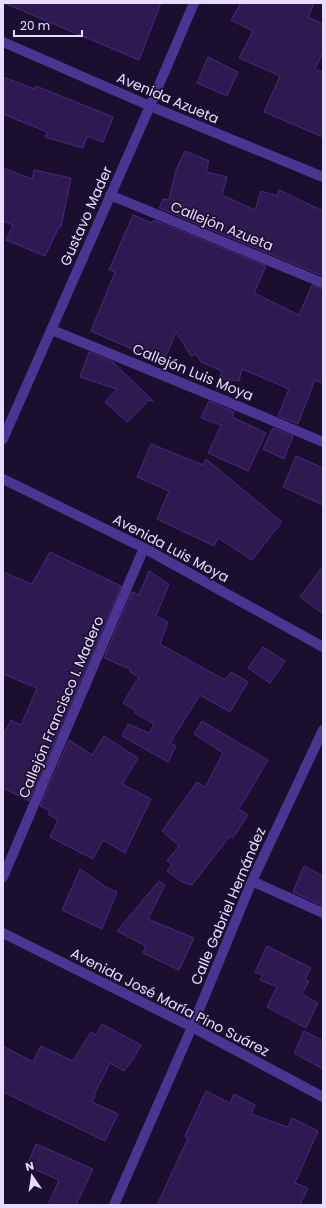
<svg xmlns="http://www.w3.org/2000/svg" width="326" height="1208" viewBox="0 0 326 1208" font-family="Poppins,sans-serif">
<rect width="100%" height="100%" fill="#1a0f2e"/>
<path fill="#2f1951" stroke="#4a2980" d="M 4,3 L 161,3 L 139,60 Z
M 241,3 L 314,3 L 308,17 L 323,24 L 323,52 L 315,69 L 323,72 L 323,137 L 264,112 L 280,76 L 239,58 L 253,31 L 231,20 Z
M 208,57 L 238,72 L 227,96 L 197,83 Z
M 3,77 L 35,89 L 36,86 L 113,117 L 103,142 L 87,136 L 83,148 L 45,137 L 47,132 L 3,114 Z
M 185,151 L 209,161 L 206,172 L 227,177 L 222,195 L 255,210 L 261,191 L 277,196 L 279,190 L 323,211 L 323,276 L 159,208 L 163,199 L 169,200 L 176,170 Z
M 3,168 L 32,179 L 34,170 L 71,178 L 61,227 L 59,227 L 45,256 L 6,240 L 13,225 L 3,221 Z
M 133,215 L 152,223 L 154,220 L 266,266 L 254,293 L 299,315 L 312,285 L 323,289 L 323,383 L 315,380 L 298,424 L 278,416 L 289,389 L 242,369 L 239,381 L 219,378 L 222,371 L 201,362 L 196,354 L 191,356 L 176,332 L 164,361 L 152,356 L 152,358 L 91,331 L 115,272 L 109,270 Z
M 89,352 L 113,362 L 153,401 L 149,400 L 127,422 L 105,402 L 117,389 L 80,377 Z
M 209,401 L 234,412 L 232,417 L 266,433 L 248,471 L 208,453 L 221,425 L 201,418 Z
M 273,428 L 293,436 L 284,459 L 263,449 Z
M 151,444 L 203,465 L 206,459 L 282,522 L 252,560 L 218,538 L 214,546 L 157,519 L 169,491 L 137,477 Z
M 296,456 L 323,468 L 323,505 L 283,487 Z
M 50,552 L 121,586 L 29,801 L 3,788 L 3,735 L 11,720 L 21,725 L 37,688 L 3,674 L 3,572 L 32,584 Z
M 323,566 L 323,614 L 300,597 Z
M 149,571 L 169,584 L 156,616 L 168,622 L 160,644 L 225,680 L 231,672 L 248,682 L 230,712 L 200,695 L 170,743 L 176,746 L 168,762 L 122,736 L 128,724 L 149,733 L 154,724 L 135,713 L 136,711 L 123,703 L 139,677 L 130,672 L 130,669 L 104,658 L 132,592 L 139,595 Z
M 263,647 L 285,661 L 270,683 L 248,668 Z
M 202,721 L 268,760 L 239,809 L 248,815 L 233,838 L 230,836 L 192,885 L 182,882 L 167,871 L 172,865 L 167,861 L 179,846 L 162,831 L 197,782 L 205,787 L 223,753 L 194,734 Z
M 104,736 L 138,758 L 122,784 L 151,799 L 125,853 L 103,840 L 93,859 L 50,837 L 58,820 L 48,814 L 50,811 L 40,806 L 69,740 L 92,755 Z
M 304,866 L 323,876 L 323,906 L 293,892 Z
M 80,869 L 106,887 L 117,892 L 102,929 L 62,910 Z
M 159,881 L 165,885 L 148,919 L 194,938 L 179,970 L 143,953 L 146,946 L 117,931 Z
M 267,946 L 311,968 L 305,979 L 309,981 L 302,994 L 318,1003 L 306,1028 L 267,1007 L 277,987 L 260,980 L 263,975 L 255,972 Z
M 102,1024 L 141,1045 L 134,1058 L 124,1071 L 110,1063 L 94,1095 L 95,1096 L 92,1102 L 118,1114 L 105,1141 L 3,1092 L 3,1046 L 33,1062 L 41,1046 L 73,1061 L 91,1032 L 96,1035 Z
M 304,1031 L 323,1041 L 323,1069 L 294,1053 Z
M 206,1091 L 230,1103 L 234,1094 L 255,1105 L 251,1114 L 288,1127 L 292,1118 L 318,1131 L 295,1183 L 308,1188 L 300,1205 L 157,1205 L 188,1138 L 185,1136 Z
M 36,1144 L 93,1169 L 76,1205 L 48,1205 L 59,1180 L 27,1166 Z"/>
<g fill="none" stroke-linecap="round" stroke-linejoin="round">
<path stroke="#4a3592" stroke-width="10" d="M 3,42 L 150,106 L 323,177
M 110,195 L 323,283
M 52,330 L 233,404 L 323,442
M 3,439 L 150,106 L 194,3
M 3,479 L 144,548 L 323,647
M 3,877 L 144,548
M 252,881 L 323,913
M 3,933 L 192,1027 L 323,1097
M 114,1205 L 192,1027 L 252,881 L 323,730"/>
</g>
<g text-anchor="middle" stroke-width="3.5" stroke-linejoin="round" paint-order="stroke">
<g font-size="14" fill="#e7dcff" stroke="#1a0f2e">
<text transform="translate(168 98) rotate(23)" y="5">Avenida Azueta</text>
<text transform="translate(86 216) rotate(-66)" y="5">Gustavo Mader</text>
<text transform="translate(222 226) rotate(22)" y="5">Callejón Azueta</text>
<text transform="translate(193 372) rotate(22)" y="5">Callejón Luis Moya</text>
<text transform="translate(171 548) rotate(28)" y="5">Avenida Luis Moya</text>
<text transform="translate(61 707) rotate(-67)" y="5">Callejón Francisco I. Madero</text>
<text transform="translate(228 906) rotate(-67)" y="5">Calle Gabriel Hernández</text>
<text transform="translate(170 1002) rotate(27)" y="5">Avenida José María Pino Suárez</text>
</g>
</g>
<rect width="326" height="1208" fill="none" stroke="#e7dcff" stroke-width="8"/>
<g transform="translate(32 1176) rotate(347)" stroke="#1a0f2e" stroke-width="3" paint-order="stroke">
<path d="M0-3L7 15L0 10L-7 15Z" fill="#e7dcff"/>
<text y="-6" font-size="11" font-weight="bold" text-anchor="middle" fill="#e7dcff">N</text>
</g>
<path d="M14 30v6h68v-6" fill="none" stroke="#e7dcff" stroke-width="2"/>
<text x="20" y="30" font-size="12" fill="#e7dcff" stroke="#1a0f2e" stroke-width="3" paint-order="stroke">20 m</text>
</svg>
